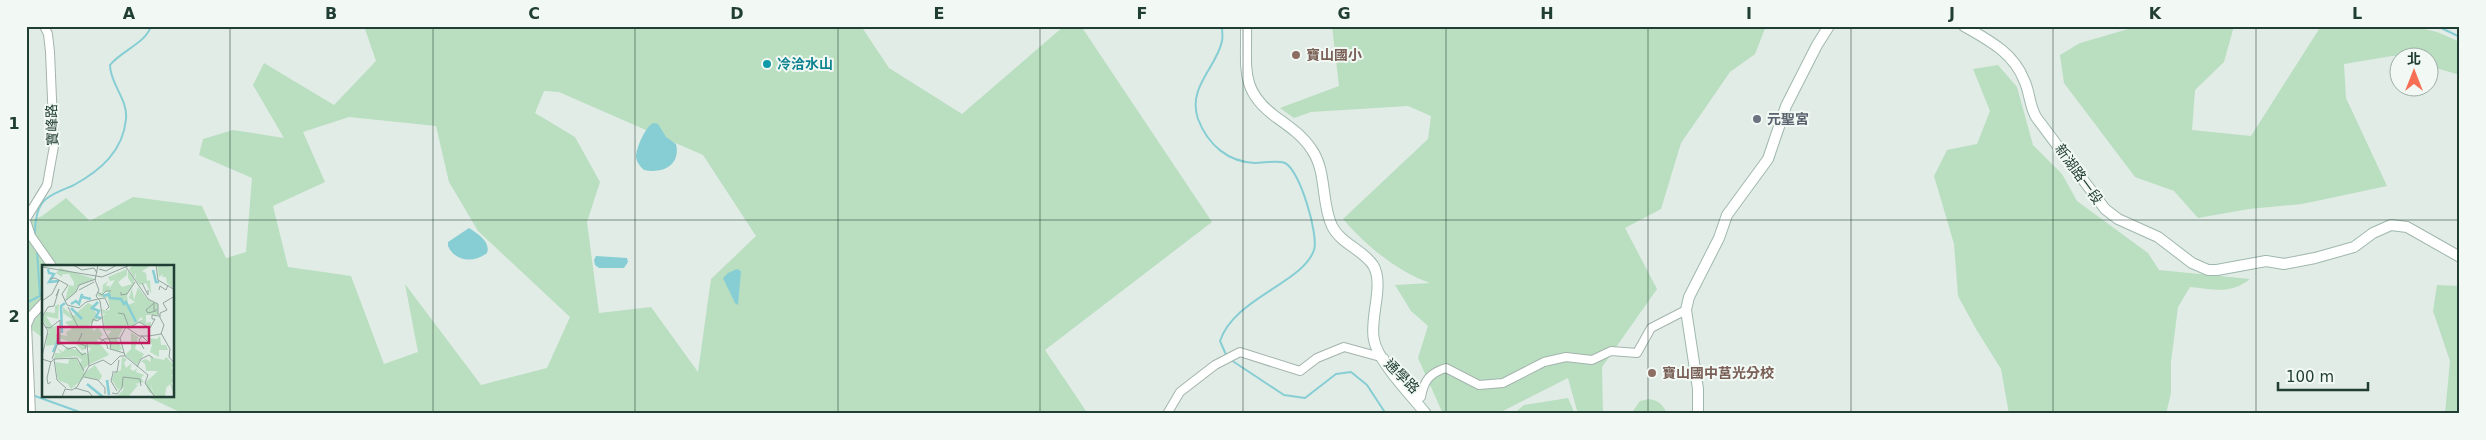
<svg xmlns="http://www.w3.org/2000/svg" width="2486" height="440" viewBox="0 0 2486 440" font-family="'DejaVu Sans','Noto Sans TC',sans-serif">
<rect width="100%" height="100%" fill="#e1ece6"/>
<path fill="#b9dec0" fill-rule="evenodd" d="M 364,26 L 861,26 L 889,68 L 962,114 L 1064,26 L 1081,26 L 1212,222 L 1045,350 L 1088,414 L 184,414 L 146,396 L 174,396 L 174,266 L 44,266 L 44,339 L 26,325 L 26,222 L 42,216 L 66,198 L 90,221 L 133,197 L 202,206 L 226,258 L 246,252 L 252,178 L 199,155 L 203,139 L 233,130 L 284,138 L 253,85 L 264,63 L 334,105 L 376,61 ZM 544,91 L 559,92 L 703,155 L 756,236 L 711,279 L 698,372 L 651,307 L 599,313 L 587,222 L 600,182 L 575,137 L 535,113 ZM 349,117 L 436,126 L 449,182 L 478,231 L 570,317 L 547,368 L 481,385 L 405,284 L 418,352 L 384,364 L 351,276 L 288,267 L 273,206 L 325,182 L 303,132 Z
M 1332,26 L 1766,26 L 1755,54 L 1730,72 L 1681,143 L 1661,209 L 1625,228 L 1657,289 L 1602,367 L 1603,414 L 1578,414 L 1568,378 L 1497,414 L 1443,414 L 1418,358 L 1428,326 L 1411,311 L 1395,285 L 1430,283 C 1398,272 1365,245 1343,219 L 1428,139 L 1431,116 L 1408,106 L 1311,112 L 1294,118 L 1280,108 L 1339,86 Z
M 2139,26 L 2234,26 L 2224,62 L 2195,90 L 2192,130 L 2251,136 L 2321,26 L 2411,26 L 2437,32 L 2460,42 L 2460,75 L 2429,66 L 2428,58 L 2392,56 L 2344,64 L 2346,98 L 2387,186 L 2302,204 L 2249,209 L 2198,218 L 2174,191 L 2135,177 L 2064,83 L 2060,55 L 2080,43 Z
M 1998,65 L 2017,87 L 2033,145 L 2062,174 L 2077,201 L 2148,253 L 2159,270 L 2250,279 C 2230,295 2213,289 2190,287 L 2178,307 L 2171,362 L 2171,393 L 2166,414 L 2009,414 L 2001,369 L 1976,329 L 1958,296 L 1954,244 L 1934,176 L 1947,150 L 1977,144 L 1990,111 L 1973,69 Z
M 2437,285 L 2460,286 L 2460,414 L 2445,414 L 2450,361 L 2433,311 Z
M 1568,398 L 1575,414 L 1513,414 L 1524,405 Z
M 1649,399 C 1659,401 1663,404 1667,414 L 1631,414 L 1640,401 Z"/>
<path fill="#86ced4" d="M 654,123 L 658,124 L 666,137 L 676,144 C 681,165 663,174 644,170 C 640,166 637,163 636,157 C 636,148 646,125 654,123 Z
M 469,228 C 478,234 491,242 487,253 C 475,263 455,262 448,246 L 448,242 Z
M 596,256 L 627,258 L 628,262 L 624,268 L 599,268 L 595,265 L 594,260 Z
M 737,269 L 741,271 L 738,305 L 735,303 L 723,278 L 728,273 Z"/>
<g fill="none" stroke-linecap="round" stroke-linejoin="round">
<path stroke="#86ced4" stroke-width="2" d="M 1222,26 C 1222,31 1223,37 1222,41 C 1217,67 1187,87 1198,119 C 1208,145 1228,162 1255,163 C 1264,163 1277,160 1285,163 C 1300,170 1319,236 1314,250 C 1303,283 1234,298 1220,341 L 1227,357
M 2437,26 L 2460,37
M 35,234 C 35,222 36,207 46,199 C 53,193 65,189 74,185 C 101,170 123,151 126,119 C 128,99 110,84 110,65 C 121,51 146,43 151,26
M 26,303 L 40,296 L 37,251
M 1231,360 L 1284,395 L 1305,398 L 1336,374 L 1351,372 L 1367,385 L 1386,414
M 35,396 L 85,414"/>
<defs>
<path id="street" d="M 26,219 L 47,185 L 54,146 L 50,52 L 48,34 L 44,26
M 26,221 L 31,236 L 52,266
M 1393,368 L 1421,397 C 1424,380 1430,373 1446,368 L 1479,385 L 1503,383 L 1544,362 L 1566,357 L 1592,360 L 1611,351 L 1637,353 L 1651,328 L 1686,310
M 31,414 L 27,325 L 31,316 L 44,302
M 1167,414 L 1180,392 L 1215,365 L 1240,352 L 1300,371 L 1317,358 L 1344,347 L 1384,358"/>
<path id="secondary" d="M 1246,26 C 1247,68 1239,90 1276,117 C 1290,127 1303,136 1312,150 C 1327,172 1321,203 1332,226 C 1341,244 1362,249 1373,265 C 1385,284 1369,319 1374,340 C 1378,362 1412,396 1426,414
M 1964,26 C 1988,40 2013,52 2024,80 C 2030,92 2029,105 2036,117 L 2105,209 L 2118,219 L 2158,237 L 2192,263 L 2208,270 L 2217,270 L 2266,261 L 2284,264 L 2315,258 L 2354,247 L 2373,233 L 2391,225 L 2407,227 L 2460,257
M 1698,414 L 1698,389 L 1686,310 L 1689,297 L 1719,238 L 1727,215 L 1768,159 L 1786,106 L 1817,45 L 1829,26"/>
</defs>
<use href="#street" stroke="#a4b4ad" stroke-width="10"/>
<use href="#secondary" stroke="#9fb8ad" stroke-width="12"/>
<use href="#street" stroke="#fff" stroke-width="8"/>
<use href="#secondary" stroke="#fff" stroke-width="10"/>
</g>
<path fill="none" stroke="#213e34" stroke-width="1" stroke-opacity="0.55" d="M 230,26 L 230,414M 433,26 L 433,414M 635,26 L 635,414M 838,26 L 838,414M 1040,26 L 1040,414M 1243,26 L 1243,414M 1446,26 L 1446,414M 1648,26 L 1648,414M 1851,26 L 1851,414M 2053,26 L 2053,414M 2256,26 L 2256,414M 26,220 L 2460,220"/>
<g fill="#8d6e63" stroke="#f2f9f4" stroke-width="2">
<circle cx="1296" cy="55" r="5"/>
<circle cx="1652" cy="373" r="5"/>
</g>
<circle fill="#0f9aa8" stroke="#f2f9f4" stroke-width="2" cx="767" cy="64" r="5"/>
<circle fill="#6b7280" stroke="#f2f9f4" stroke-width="2" cx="1757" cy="119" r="5"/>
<g text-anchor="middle" stroke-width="4" stroke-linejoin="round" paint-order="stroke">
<g font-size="14" font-weight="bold" fill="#785e54" stroke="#f2f9f4" text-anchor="start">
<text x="1306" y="60">寶山國小</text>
<text x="1662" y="378">寶山國中莒光分校</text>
</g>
<g font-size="14" font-weight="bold" fill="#0d838f" stroke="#f2f9f4" text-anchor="start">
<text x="777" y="69">冷洽水山</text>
</g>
<g font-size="14" font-weight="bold" fill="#5b616d" stroke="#f2f9f4" text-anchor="start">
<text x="1767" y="124">元聖宮</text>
</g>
<g font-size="14" fill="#213e34" stroke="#f2f9f4">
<text transform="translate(52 125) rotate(-92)" y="5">寶峰路</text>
<text transform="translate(2079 174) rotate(54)" y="5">新湖路一段</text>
<text transform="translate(1402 376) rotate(45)" y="5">通學路</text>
</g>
</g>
<g transform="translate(42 265)">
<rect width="132" height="132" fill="#e1ece6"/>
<path d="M 91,0 L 108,1 L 100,6 L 104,8 L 105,16 L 108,15 L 109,29 L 104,18 L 98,20 L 93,14 L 94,7 L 92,13 L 87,4 ZM 115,0 L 132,2 L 132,24 L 125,18 L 124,12 L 120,12 L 121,9 L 117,12 ZM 11,3 L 18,3 L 53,14 L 35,22 L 34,27 L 23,36 L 27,20 L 32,21 L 32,17 L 27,9 L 21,9 L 20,12 L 14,8 L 18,3 ZM 85,4 L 85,10 L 76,17 L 80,22 L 90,19 L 86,13 L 86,6 L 92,15 L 92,19 L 85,29 L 86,40 L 93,37 L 87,33 L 90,23 L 92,35 L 96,22 L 105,34 L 116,39 L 116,50 L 104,50 L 104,58 L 109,57 L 109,61 L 95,57 L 101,54 L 99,52 L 91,62 L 82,61 L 75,75 L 80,84 L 76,86 L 68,84 L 66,70 L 69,66 L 63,65 L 61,51 L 64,48 L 61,49 L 60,44 L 65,46 L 68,44 L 66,33 L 55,31 L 58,27 L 66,31 L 66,26 L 60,28 L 61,20 L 66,16 L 64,21 L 68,21 L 67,24 L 73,15 L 68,16 L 66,12 ZM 56,37 L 55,40 L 51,43 L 57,53 L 47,60 L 52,66 L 56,62 L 61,70 L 55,75 L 67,90 L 46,100 L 42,104 L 42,108 L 53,100 L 60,111 L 58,115 L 43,112 L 29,124 L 26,119 L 16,115 L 13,97 L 26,99 L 27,94 L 23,95 L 28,93 L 34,93 L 37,99 L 40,95 L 34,91 L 12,94 L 13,88 L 19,88 L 15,83 L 21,87 L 25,82 L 34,85 L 34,82 L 38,87 L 46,89 L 49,83 L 44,82 L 41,86 L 34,79 L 17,73 L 17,79 L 4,81 L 5,68 L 8,68 L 0,53 L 4,47 L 13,48 L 13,41 L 17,39 L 16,54 L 4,51 L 11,62 L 14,61 L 14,69 L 25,71 L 24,67 L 30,64 L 23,57 L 31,55 L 21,48 L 21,42 L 31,51 L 46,38 L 52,41 ZM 89,67 L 96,72 L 93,84 L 102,89 L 95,100 L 83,90 L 89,84 ZM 118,71 L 119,80 L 124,80 L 126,85 L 117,85 L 117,92 L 108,87 L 110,80 L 105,73 L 115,74 ZM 80,92 L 85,94 L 82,98 L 84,103 L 90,98 L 88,104 L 92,106 L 95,103 L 94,107 L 102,110 L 99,113 L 102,117 L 93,119 L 96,120 L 86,132 L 66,132 L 75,131 L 81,125 L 82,122 L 76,125 L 70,115 L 72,108 L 79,105 ZM 108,92 L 122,95 L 124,92 L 132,100 L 129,103 L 133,106 L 130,110 L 132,117 L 129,118 L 132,123 L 131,127 L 128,119 L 124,123 L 123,132 L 119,132 L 120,127 L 119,132 L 111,130 L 109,116 L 110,129 L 107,127 L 103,118 L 116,106 L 104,106 L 103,99 L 99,96 L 104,94 L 109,97 Z" fill="#b9dec0"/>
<path fill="none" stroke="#86ced4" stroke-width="2.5" d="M 6,4 L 7,8 L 12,9 L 7,17 L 17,16M 111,5 L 114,17 L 117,17M 61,31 L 67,29 L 68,33 L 79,34 L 82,39 L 84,37 L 94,57M 56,37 L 50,43 L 57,46 L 54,52 L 59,53M 29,39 L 34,36 L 37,39 L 40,29 L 40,32 L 49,34M 29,43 L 40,54M 20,68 L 19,41 L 23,38M 11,87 L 17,73M 65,115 L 67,130M 45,119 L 61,132"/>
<path fill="none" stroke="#94a69f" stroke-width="1" d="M 31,0 L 40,5 L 52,3 L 55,8M 56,0 L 53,15 L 57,25 L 54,31 L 58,36 L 62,65 L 69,78 L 68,84 L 82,88M 114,0 L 116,15 L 133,25M 0,2 L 60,12 L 88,0M 57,4 L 64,6 L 75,0M 8,14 L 13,13 L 26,20 L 20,29 L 25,40 L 37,43 L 44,37 L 56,34M 100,18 L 106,30 L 106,25M 37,25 L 52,17M 117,25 L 118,21 L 124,25 L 126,20M 55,27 L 60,30 L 64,26 L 69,26M 79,27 L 79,30 L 85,29 L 93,17M 56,34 L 63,33 L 67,42 L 64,45M 0,36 L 10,29 L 17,15M 23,36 L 34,27 L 37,20 L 54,14M 26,42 L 36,62 L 49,62 L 51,54 L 55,56 L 61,52M 112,46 L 112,38 L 104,45 L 106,48 L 114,46 L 114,44M 76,48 L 82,49 L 86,60M 0,52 L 6,42 L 12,41 L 17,24 L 14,31M 118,52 L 118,48 L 125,45 L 121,38 L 133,31M 0,56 L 6,66 L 0,91M 3,62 L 8,63 L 18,55 L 18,78 L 26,84 L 33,82 L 40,90 L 44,88M 89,62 L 97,57 L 108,63 L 113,54 L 110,54 L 110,50 L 116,51M 40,68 L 36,78 L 44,81 L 43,84M 119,68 L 128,84 L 127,92 L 133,99M 57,73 L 64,77 L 66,84M 102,84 L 97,75 L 100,71 L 106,77M 83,91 L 78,73 L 84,62 L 97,71 L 107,71 L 119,69 L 122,60 L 116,49 L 116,39 L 106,34 L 84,2M 83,91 L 106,110 L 103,118 L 113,132M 0,94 L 9,97 L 12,94 L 15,115 L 24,123M 10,94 L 15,80 L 19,79M 12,94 L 35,93 L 42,106M 47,101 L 45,78 L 56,79 L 62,74 L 78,73M 47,101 L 61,95 L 69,100 L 78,91 L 83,91M 95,102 L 99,94 L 107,90 L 111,93M 70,107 L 75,107 L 77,95M 71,108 L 69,116 L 75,126M 42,112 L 56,115 L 63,123 L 63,129M 9,117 L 6,119 L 5,113 L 9,96M 33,123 L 47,127 L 51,132M 70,128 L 75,129 L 80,123 L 81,112 L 98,114 L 99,121M 20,132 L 23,124 L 30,125 L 35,122 L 47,101"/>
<path fill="#c2185b" fill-opacity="0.15" stroke="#c2185b" stroke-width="2.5" d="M 16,62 L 107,62 L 107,78 L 16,78 Z"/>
<rect width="132" height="132" fill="none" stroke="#213e34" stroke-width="2.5"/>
</g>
<rect width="2486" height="440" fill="none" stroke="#f2f9f4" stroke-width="55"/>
<g transform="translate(2414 72)"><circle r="24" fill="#f2f9f4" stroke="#9eaea7"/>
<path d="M0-4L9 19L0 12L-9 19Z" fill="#f76f54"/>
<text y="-8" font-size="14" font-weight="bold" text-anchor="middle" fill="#213e34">北</text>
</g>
<path d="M2278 382v8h90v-8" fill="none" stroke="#213e34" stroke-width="2.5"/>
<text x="2286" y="382" font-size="15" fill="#213e34" stroke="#f2f9f4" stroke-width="4" paint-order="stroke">100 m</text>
<rect x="28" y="28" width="2430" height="384" fill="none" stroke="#213e34" stroke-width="2"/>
<g font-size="16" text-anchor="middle" font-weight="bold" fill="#213e34">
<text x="129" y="19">A</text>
<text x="331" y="19">B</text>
<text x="534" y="19">C</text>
<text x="737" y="19">D</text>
<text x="939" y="19">E</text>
<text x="1142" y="19">F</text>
<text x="1344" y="19">G</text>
<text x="1547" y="19">H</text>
<text x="1749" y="19">I</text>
<text x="1952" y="19">J</text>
<text x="2155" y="19">K</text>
<text x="2357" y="19">L</text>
<text x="14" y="129">1</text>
<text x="14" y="322">2</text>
</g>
</svg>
